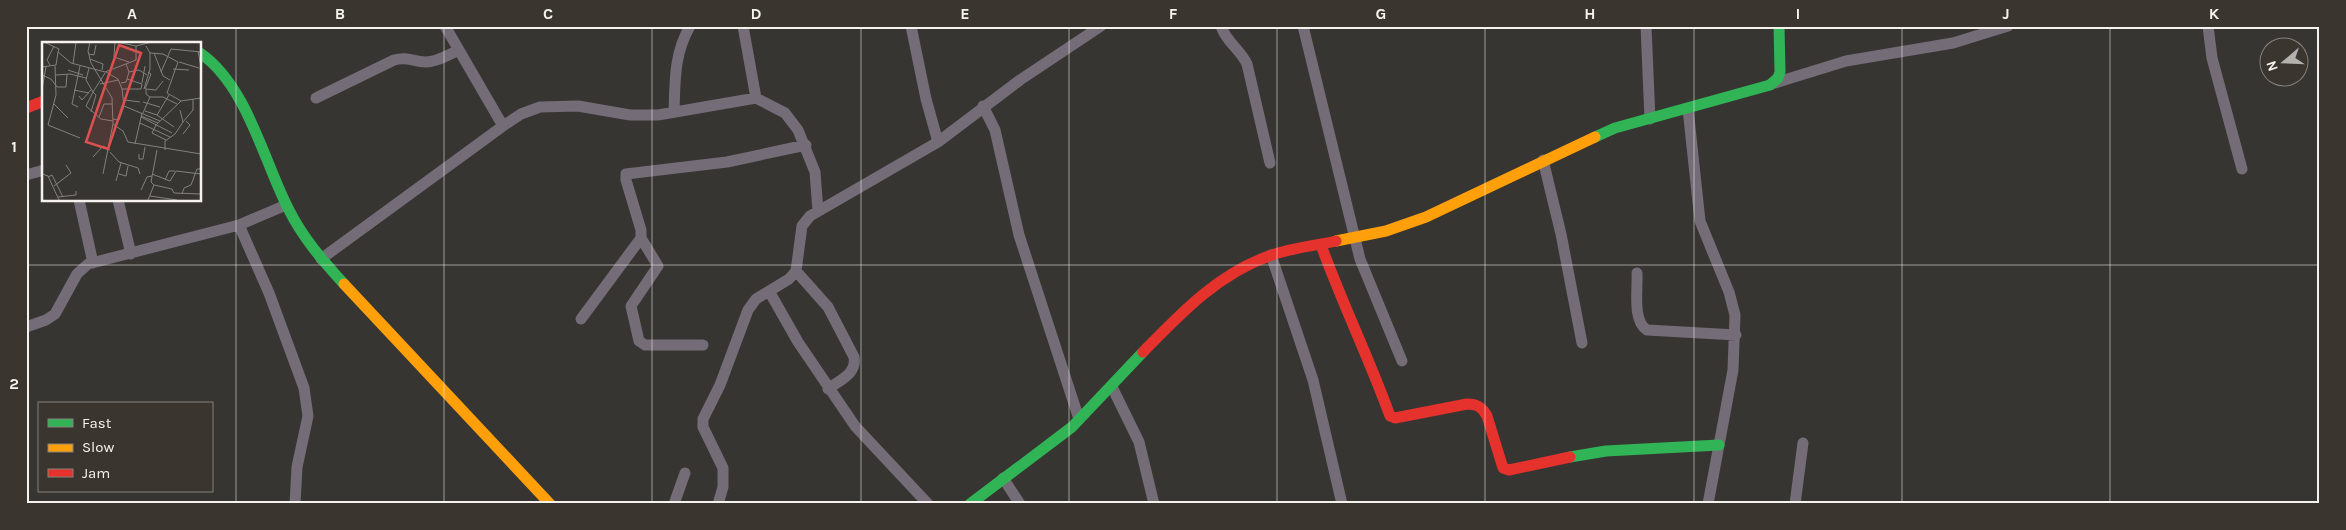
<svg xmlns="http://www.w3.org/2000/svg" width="2346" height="530" viewBox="0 0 2346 530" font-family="Karla,sans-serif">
<rect width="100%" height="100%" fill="#373532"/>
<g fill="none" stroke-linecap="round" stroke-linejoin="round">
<path stroke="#746c77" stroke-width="11" d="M 743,26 L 756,98
M 911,26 L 926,99 L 938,142 L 1020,80 L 1101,26
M 1221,26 C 1226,42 1240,49 1247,64 L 1270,163
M 1303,26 L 1360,259 L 1402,361
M 1646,26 L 1650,119
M 2208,26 L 2212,58 L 2242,169
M 1775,83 L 1846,61 L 1953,43 L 2008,26
M 316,98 L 394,60 C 408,56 413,62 426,62 C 437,62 448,55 457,51
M 983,106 L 995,130 L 1019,235 L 1079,419
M 1688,109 L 1700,221 L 1729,292 L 1735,315 L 1733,370 L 1708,504
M 674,112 C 675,81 674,54 690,26
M 503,126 L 521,114 L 540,107 L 578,106 L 630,115 L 658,115 L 756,98 L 785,113 L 798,130 L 815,172 L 818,211
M 1543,160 L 1561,234 L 1582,343
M 26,175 L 44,170
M 79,200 L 93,263
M 118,200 L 131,254
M 286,205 L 239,225 L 269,293 L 304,388 L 308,416 L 297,467 L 295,504
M 641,238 L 658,266 L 631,306 L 639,341 L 645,345 L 703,345
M 1271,255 L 1313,380 L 1342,504
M 321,259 L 503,126 L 445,26
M 796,271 L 828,307 L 854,357 C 857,374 840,380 828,389
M 1637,273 C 1638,289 1632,321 1647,330 L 1736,335
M 769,291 L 798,342 L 855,426 L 928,504
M 581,319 L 641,238 L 641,230 L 626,180 L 626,174 L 727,162 L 806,145
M 26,327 L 46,320 L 55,314 L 77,274 L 88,264 L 239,225
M 1112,387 L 1139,442 L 1154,504
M 1003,478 L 1020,504
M 674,504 L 685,473
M 718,504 L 723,487 L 723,468 L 703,427 L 703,419 L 720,385 L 748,310 L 756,299 L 789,279 L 796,271 L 802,226 L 810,216 L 938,142
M 1795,504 L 1803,443"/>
<path stroke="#30b455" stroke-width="11" d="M 200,53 C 247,85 264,162 289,210 C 303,238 323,261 344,284
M 1595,137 L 1615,128 L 1770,85 L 1778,78 L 1780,72 L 1779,26
M 1570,457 L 1606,451 L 1719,445
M 970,504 L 1072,427 L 1143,352"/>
<path stroke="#ff9f0a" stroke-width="11" d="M 1336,241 L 1386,231 L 1426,217 L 1595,137
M 344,284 L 550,504"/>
<path stroke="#e5322d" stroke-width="11" d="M 26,108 L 44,101
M 1321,245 C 1342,303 1369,358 1390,416 L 1395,418 L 1467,404 C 1477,404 1482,407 1487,416 L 1503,468 L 1509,470 L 1570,457
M 1143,352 C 1181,313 1218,274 1269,256 C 1290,248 1314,246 1336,241"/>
</g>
<path fill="none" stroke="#f6f3ef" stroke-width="1" stroke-opacity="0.55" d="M 236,26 L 236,504M 444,26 L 444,504M 652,26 L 652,504M 861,26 L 861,504M 1069,26 L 1069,504M 1277,26 L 1277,504M 1485,26 L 1485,504M 1694,26 L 1694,504M 1902,26 L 1902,504M 2110,26 L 2110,504M 26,265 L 2320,265"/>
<g transform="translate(42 42)">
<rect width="159" height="159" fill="#373532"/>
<path fill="none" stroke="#83817e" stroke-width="1" d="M 2,0 L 17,7 L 16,10M 48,0 L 46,9 L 49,21 L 70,56 L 71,82 L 81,89 L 86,100 L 159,112M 73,0 L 72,15 L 87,20M 75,0 L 94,4M 156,9 L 159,25M 16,10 L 29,21 L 63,30 L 94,18 L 94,4 L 110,0M 108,11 L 121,12 L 136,20 L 125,51 L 139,59M 112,11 L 121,34 L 128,38M 47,12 L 52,13 L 54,3M 48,17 L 61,22 L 60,28M 137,20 L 157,26M 31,22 L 34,0M 84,22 L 87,30 L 97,28 L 105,33M 8,23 L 5,18 L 12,4M 13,24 L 14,53 L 6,83 L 38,96M 0,25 L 14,23 L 16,10M 47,26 L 44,38 L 51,50 L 44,64 L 59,77 L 71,79M 131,27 L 147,28M 26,28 L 41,33M 64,30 L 76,37 L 80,47M 119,30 L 129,7 L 159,10M 0,33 L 9,37 L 15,45 L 24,45 L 25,32M 14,33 L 28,32 L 44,36M 85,37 L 100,42 L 99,47 L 80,47 L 82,64 L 118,79M 79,41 L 84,40 L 87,30M 100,41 L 103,24M 58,42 L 76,38M 0,47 L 4,25M 102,47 L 108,27 L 108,11 L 104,4M 103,47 L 109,32 L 106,30M 32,48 L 47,51M 37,54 L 40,58 L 49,48M 108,55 L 121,55 L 135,62M 83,58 L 98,60M 101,60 L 118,65M 12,62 L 26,76M 36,65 L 30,62 L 38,24M 103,69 L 115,73 L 127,53M 49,70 L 54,53 L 51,50 L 63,31M 101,71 L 108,55 L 104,52 L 104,47 L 114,48 L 121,39M 115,73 L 132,85M 99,74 L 116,81M 57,75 L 62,62 L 70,62M 99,75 L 130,91M 71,77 L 77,78 L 82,64M 141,80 L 151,68 L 151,57M 98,81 L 128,95M 141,92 L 148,83 L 144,79M 124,98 L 110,91 L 114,83 L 139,59 L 159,56M 93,102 L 100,71M 123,108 L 123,99 L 133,92 L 141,80 L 138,68M 68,110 L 77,120 L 96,126 L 98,132M 97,112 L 97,117 L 101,117 L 103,105M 51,115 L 61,104 L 68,108M 0,132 L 6,134 L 17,158M 61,132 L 71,82M 77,132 L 84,134 L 86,124M 110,132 L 128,139 L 134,129 L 159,132M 6,135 L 10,133 L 21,155M 123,138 L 127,129 L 133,129M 74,139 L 79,121M 112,143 L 130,147 L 132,151 L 159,152M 12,144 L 29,131 L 24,123M 99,148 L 105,135 L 110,134M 140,152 L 142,146 L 149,143 L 155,127 L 159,127M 108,154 L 135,158M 16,155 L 34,153 L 34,149M 106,158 L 112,143 L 109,140 L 115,108"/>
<path fill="#dc5150" fill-opacity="0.15" stroke="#dc5150" stroke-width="2.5" d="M 77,3 L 99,11 L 66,107 L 44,100 Z"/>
<rect width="159" height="159" fill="none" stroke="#f6f3ef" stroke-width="2.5"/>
</g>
<rect width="2346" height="530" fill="none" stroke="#3a352f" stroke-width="55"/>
<rect x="38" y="402" width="175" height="90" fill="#3a352f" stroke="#85817c"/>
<rect x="48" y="419" width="25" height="8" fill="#30b455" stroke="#85817c"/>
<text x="82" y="428" font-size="15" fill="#f6f3ef">Fast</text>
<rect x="48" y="444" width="25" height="8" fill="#ff9f0a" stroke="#85817c"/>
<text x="82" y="452" font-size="15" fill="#f6f3ef">Slow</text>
<rect x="48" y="469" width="25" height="8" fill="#e5322d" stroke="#85817c"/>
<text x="82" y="478" font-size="15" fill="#f6f3ef">Jam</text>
<g transform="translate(2284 62) rotate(251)"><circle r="24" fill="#3a352f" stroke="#85817c"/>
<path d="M0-4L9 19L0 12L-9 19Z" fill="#b3b0ad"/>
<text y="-8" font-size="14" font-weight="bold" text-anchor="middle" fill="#f6f3ef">N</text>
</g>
<rect x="28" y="28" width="2290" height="474" fill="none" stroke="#f6f3ef" stroke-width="2"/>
<g font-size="16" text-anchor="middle" font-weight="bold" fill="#f6f3ef">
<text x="132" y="19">A</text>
<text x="340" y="19">B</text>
<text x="548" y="19">C</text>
<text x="756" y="19">D</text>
<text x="965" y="19">E</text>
<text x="1173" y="19">F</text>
<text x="1381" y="19">G</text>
<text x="1590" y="19">H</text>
<text x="1798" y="19">I</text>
<text x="2006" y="19">J</text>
<text x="2214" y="19">K</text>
<text x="14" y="152">1</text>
<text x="14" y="389">2</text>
</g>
</svg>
